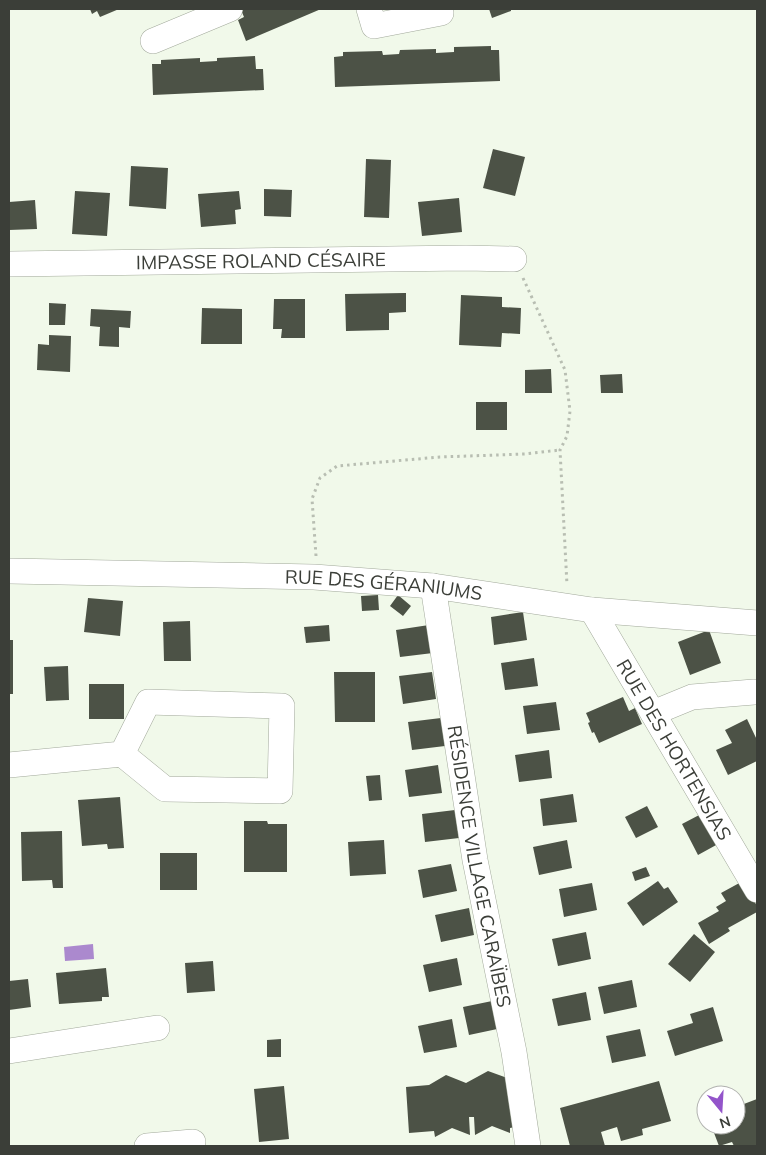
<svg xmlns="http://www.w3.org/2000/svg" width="766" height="1155" viewBox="0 0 766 1155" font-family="Mulish,sans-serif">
<rect width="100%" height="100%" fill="#f1f9ea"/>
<path fill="#ab89ce" d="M 93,944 L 94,959 L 65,961 L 64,947 Z"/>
<path fill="#4c5246" d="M 90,9 L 119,9 L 100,17 L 97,11 L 92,14 Z
M 243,9 L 321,9 L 246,41 L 238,20 L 244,17 L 241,10 Z
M 489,9 L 511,9 L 511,11 L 492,18 Z
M 491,46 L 491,50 L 499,50 L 500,81 L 335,87 L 334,57 L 343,56 L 343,52 L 382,51 L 383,55 L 399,54 L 400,50 L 436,49 L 436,53 L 454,52 L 454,47 Z
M 255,56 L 256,69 L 263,69 L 264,90 L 153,95 L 152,64 L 161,64 L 161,60 L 200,58 L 200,62 L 217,61 L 217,58 Z
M 493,149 L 525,157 L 515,196 L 483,188 Z
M 366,159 L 391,160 L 389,218 L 364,217 Z
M 131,166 L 168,168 L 166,209 L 129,206 Z
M 264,189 L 292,190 L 291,217 L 264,216 Z
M 75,191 L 110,193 L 107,236 L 72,234 Z
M 239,191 L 241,209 L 235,210 L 236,224 L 201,227 L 198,194 Z
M 459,198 L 462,232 L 422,236 L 418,202 Z
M 35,200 L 37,229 L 9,230 L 9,202 Z
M 404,293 L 406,293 L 406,312 L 389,313 L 389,330 L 346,331 L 345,294 Z
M 461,295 L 502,297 L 502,307 L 521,308 L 520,334 L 502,333 L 501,347 L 459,345 Z
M 274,299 L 305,299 L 305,338 L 281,338 L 282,329 L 273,329 Z
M 49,303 L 66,304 L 65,325 L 49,325 Z
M 202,308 L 242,309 L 242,344 L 201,344 Z
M 91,309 L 131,311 L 130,328 L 119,327 L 119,347 L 99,346 L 100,327 L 90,326 Z
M 49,335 L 71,336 L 70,372 L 37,370 L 38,344 L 49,345 Z
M 551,369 L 552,393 L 525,393 L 525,370 Z
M 622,374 L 623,393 L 601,393 L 600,375 Z
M 476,402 L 507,402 L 507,430 L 476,430 Z
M 378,595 L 379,610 L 362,611 L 361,596 Z
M 398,595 L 411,606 L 403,616 L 390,606 Z
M 88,598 L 123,601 L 120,636 L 84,632 Z
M 523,612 L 527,640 L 494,645 L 491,617 Z
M 190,621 L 191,661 L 164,661 L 163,622 Z
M 329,625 L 330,641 L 306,643 L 304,627 Z
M 429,625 L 433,653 L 400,657 L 396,630 Z
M 709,630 L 721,663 L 690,675 L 678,642 Z
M 9,640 L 13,640 L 13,694 L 9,694 Z
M 534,658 L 538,686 L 505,690 L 501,663 Z
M 68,666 L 69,700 L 46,701 L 44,667 Z
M 334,672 L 375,672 L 375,722 L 335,722 Z
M 432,672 L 436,699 L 403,704 L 399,676 Z
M 89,684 L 124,684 L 124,719 L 89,719 Z
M 623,697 L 629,711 L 635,708 L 642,724 L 599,743 L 594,732 L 592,733 L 588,723 L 590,722 L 586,713 Z
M 556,702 L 560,730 L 527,734 L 523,706 Z
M 441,718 L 445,746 L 412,750 L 408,722 Z
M 747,719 L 757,740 L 757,761 L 728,775 L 716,750 L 732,743 L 725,730 Z
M 549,750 L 552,778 L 519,782 L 515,755 Z
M 438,765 L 442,793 L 409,797 L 405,770 Z
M 380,775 L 382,800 L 369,801 L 366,776 Z
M 573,794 L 577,822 L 543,826 L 540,799 Z
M 120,797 L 124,848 L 108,849 L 107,844 L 82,846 L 78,800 Z
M 647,806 L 658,827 L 636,838 L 625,817 Z
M 455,810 L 459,838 L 425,842 L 422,814 Z
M 703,813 L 718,844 L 698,855 L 682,824 Z
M 244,821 L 267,821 L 268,824 L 287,824 L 287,872 L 244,872 Z
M 62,831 L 63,888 L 53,888 L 52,880 L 22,881 L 21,832 Z
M 384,840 L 386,874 L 350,876 L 348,842 Z
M 567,840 L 572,868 L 539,875 L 533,847 Z
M 160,853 L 197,853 L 197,890 L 160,890 Z
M 451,864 L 457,891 L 423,898 L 418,870 Z
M 646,867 L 650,876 L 635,881 L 632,872 Z
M 658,881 L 664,889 L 668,887 L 678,902 L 643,926 L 627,903 Z
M 743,881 L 757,906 L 757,912 L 728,928 L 730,931 L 709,944 L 698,923 L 719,911 L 716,907 L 726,901 L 721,893 Z
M 592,883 L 597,910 L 564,917 L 559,889 Z
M 469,908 L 474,935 L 441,942 L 435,915 Z
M 586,932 L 591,959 L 558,966 L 552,939 Z
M 694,934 L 715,952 L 690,982 L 668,964 Z
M 457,958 L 462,985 L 429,992 L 423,965 Z
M 213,961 L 215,991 L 187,993 L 185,963 Z
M 106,968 L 109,997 L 102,997 L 102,1001 L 59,1004 L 56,973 Z
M 28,979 L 31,1007 L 9,1010 L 9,981 Z
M 632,980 L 637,1007 L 604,1014 L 598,987 Z
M 586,992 L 591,1020 L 558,1026 L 552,999 Z
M 497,1000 L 502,1028 L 469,1035 L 463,1007 Z
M 713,1007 L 723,1041 L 675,1056 L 667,1031 L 693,1023 L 690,1014 Z
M 452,1019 L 457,1047 L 424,1053 L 418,1026 Z
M 640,1029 L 646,1056 L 612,1063 L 606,1036 Z
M 281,1039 L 281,1057 L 267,1057 L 267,1040 Z
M 488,1071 L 510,1079 L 515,1127 L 510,1128 L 510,1133 L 492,1126 L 475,1135 L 474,1117 L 469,1117 L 470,1135 L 452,1128 L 435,1137 L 434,1131 L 409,1133 L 406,1087 L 429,1085 L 446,1075 L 466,1083 Z
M 659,1081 L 671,1121 L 642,1129 L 643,1135 L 621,1141 L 617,1127 L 601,1132 L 605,1146 L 570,1146 L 560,1108 Z
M 284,1086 L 289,1139 L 259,1142 L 254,1089 Z
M 757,1099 L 757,1146 L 734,1146 L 732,1142 L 719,1146 L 711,1125 L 736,1125 L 736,1107 Z"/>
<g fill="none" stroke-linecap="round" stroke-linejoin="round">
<defs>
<g id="minor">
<path d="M 369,9 L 374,26 L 441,13 L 439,9"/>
<path d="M 153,41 L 230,9"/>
<path id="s1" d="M 9,264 L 466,258 L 514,259"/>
<path id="s2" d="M 9,571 L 314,577 L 433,586 L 592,610 L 757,623"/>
<path id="s3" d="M 433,586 L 475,860 L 514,1052 L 528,1146"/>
<path id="s4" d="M 592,610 L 757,890"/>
<path d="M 653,713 L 692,697 L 754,692"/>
<path d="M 9,765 L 122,754 L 165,789 L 280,791 L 282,706 L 148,702 L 122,754"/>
<path d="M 9,1051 L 157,1028"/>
<path d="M 147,1146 L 193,1142"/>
</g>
</defs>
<use href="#minor" stroke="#a2a99b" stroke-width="26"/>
<path stroke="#b8beb2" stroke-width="3" stroke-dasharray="2.5 4" stroke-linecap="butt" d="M 523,278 L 565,370 L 570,411 L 567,436 L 560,450 L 567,585
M 316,556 L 312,499 L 320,478 L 337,466 L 440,457 L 525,454 L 560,450"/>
<use href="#minor" stroke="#fff" stroke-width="25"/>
</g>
<g text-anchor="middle" stroke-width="5" stroke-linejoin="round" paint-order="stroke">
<g font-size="19" fill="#3b3e38" stroke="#fff">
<text dy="7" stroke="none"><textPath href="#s1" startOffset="252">IMPASSE ROLAND CÉSAIRE</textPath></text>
<text dy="7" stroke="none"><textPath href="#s2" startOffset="375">RUE DES GÉRANIUMS</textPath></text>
<text dy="7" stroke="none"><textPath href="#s4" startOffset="162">RUE DES HORTENSIAS</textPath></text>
<text dy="7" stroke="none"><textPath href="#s3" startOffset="284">RÉSIDENCE VILLAGE CARAÏBES</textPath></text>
</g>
</g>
<rect width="766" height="1155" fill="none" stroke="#3b3e38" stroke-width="20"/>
<g transform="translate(721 1110) rotate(162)"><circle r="24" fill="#ffffff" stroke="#b1b2af"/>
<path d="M0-4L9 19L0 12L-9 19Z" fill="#9354ca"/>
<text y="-8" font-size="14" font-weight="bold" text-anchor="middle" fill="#3b3e38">N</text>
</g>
</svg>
